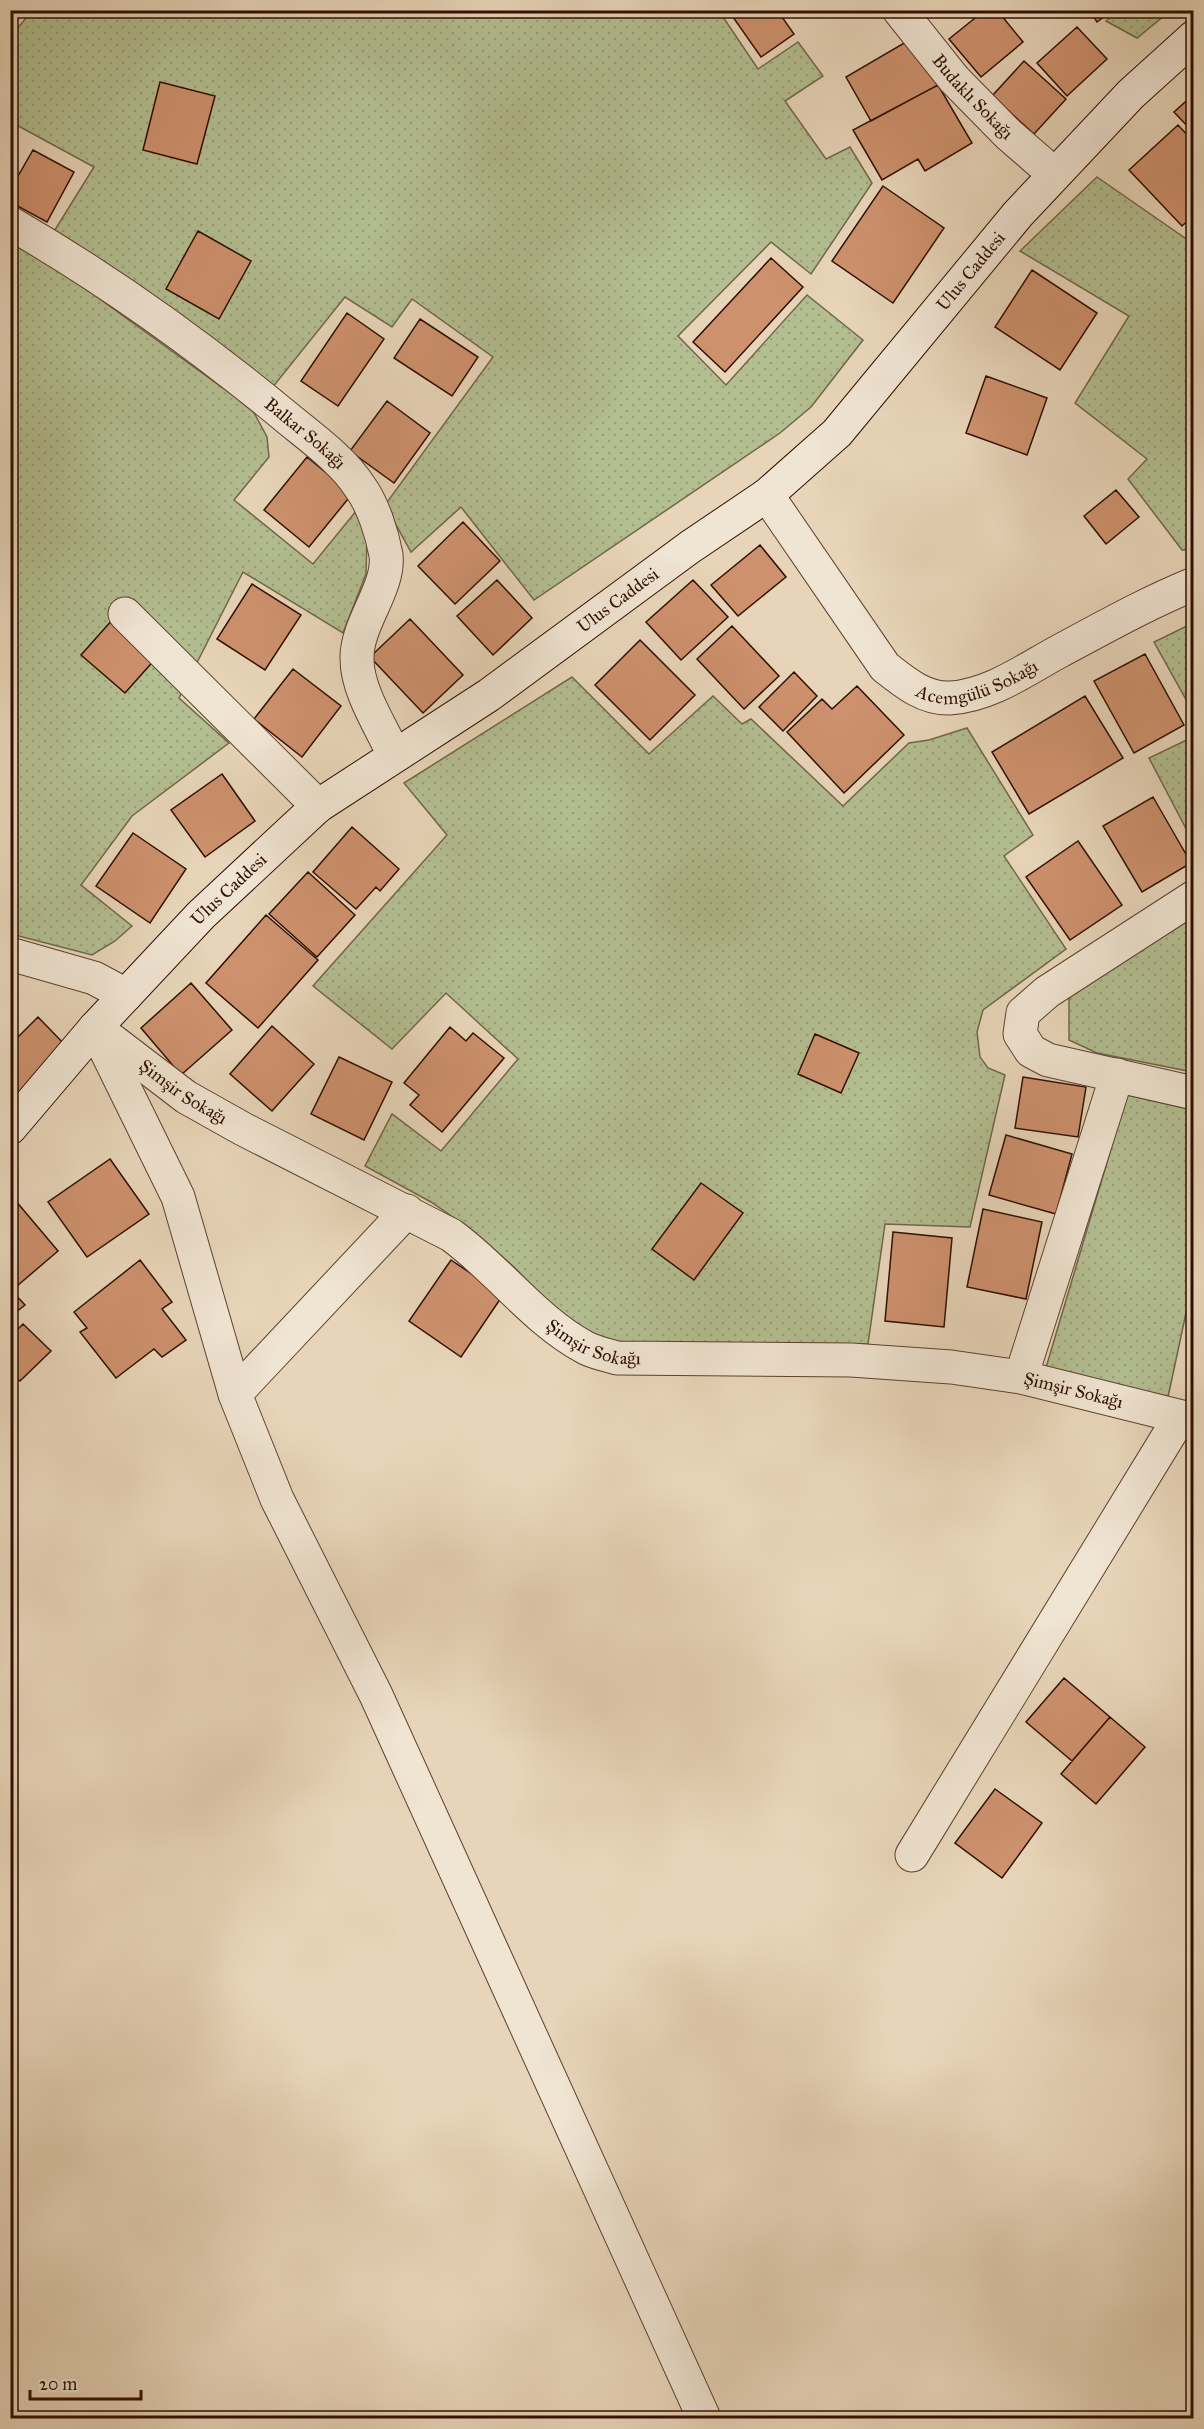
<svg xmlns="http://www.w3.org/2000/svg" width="1204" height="2429" viewBox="0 0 1204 2429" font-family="'IM FELL Great Primer',serif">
<defs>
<pattern id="garden-dots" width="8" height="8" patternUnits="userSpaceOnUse" patternTransform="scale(1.5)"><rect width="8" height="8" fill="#b3be91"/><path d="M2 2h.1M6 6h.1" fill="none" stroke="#9aa27b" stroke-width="1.8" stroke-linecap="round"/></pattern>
</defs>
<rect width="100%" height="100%" fill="#e8d5b9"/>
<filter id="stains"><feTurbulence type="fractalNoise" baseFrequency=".00333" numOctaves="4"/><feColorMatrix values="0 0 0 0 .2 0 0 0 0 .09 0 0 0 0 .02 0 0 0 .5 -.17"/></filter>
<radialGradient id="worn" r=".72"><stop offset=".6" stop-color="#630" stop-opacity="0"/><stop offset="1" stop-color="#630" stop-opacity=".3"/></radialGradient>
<path fill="url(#garden-dots)" stroke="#716649" stroke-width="1.5" d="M 32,11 L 719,11 L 758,69 L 798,42 L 823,76 L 785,101 L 826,159 L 850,147 L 872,183 L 811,274 L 771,242 L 678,336 L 726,385 L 807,295 L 863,340 L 811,407 L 780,433 L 534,600 L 461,507 L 411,552 L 385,505 L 493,357 L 412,299 L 392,327 L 345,297 L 272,388 L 53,233 L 94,167 L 11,122 L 11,36 Z
M 1118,11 L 1118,10 L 1170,11 L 1137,38 L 1106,21 Z
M 1097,177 L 1185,238 L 1193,229 L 1193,550 L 1182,550 L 1128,479 L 1147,459 L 1075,403 L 1129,316 L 1020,251 Z
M 10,242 L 50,263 L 252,409 L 267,437 L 269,457 L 234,500 L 313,564 L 357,510 L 367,536 L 366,574 L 343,633 L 243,572 L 179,698 L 229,743 L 132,816 L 81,885 L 132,926 L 115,941 L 92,955 L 11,934 Z
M 1193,623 L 1193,712 L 1154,642 Z
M 572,677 L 649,754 L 713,696 L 742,724 L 751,719 L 843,806 L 909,743 L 929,740 L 967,728 L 1033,835 L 1004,856 L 1066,949 L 983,1010 L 977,1032 L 980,1057 L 988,1068 L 1005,1075 L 970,1227 L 885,1224 L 868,1344 L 630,1344 L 601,1340 L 554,1308 L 513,1266 L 470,1229 L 431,1202 L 365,1166 L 392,1114 L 441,1151 L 518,1059 L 446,993 L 392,1049 L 313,986 L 447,835 L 404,783 Z
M 1193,737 L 1193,842 L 1149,758 Z
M 1193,914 L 1193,1072 L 1097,1053 L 1069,1040 L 1069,997 Z
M 1127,1095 L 1193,1110 L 1193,1300 L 1189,1299 L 1168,1397 L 1045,1371 Z"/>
<path fill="#cd916d" stroke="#2f0e01" stroke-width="1.5" d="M 728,10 L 777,10 L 794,34 L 761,57 Z
M 985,10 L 997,10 L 1023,42 L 981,77 L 949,39 Z
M 1089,10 L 1113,10 L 1097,22 Z
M 1077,27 L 1107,59 L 1067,96 L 1037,63 Z
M 911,39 L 938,85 L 871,121 L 846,77 Z
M 1024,61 L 1066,99 L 1034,134 L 992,96 Z
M 160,82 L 215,96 L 197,164 L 143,150 Z
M 938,85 L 972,143 L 925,171 L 918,159 L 882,180 L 853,130 Z
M 1194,94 L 1194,133 L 1174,112 Z
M 1178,125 L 1194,142 L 1194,215 L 1182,226 L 1129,170 Z
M 33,150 L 74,172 L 47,222 L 10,202 L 10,190 Z
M 883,186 L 944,228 L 893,303 L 832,261 Z
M 198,231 L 251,261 L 219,319 L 166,289 Z
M 771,258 L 803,287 L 725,372 L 693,342 Z
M 1032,270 L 1097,313 L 1060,370 L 995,327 Z
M 347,313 L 384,339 L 338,406 L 301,381 Z
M 420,319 L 478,357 L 452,396 L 394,358 Z
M 986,376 L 1047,398 L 1027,455 L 966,433 Z
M 387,401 L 430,433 L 394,483 L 350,451 Z
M 307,457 L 352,494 L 309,547 L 264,510 Z
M 1116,490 L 1139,517 L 1106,544 L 1084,516 Z
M 463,522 L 500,561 L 455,604 L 418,566 Z
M 760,545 L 786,577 L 738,616 L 711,585 Z
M 497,580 L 532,618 L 493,655 L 457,616 Z
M 693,580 L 728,617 L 681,660 L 646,622 Z
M 252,584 L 301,615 L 265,670 L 217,639 Z
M 113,619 L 157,657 L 125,693 L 81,655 Z
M 410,619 L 463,675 L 423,713 L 370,657 Z
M 732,626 L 779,676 L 744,709 L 697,659 Z
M 640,640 L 695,695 L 650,740 L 595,685 Z
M 1145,654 L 1184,725 L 1134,753 L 1094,681 Z
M 293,669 L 341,706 L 302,757 L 254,719 Z
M 794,672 L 817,696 L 783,731 L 759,707 Z
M 857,686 L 904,735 L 844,793 L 787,732 L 822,699 L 832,709 Z
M 1085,696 L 1123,758 L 1029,814 L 992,752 Z
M 222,774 L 255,821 L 205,857 L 171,810 Z
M 1153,797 L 1191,863 L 1142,892 L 1103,826 Z
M 352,827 L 399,869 L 380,891 L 376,887 L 356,909 L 313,872 Z
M 133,833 L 186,869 L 150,923 L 96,886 Z
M 1078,841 L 1122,905 L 1070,940 L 1026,877 Z
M 308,872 L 355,915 L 317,957 L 269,914 Z
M 266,915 L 318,960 L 258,1028 L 206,983 Z
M 191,983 L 232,1030 L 181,1075 L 141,1028 Z
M 38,1017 L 67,1047 L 17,1097 L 10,1091 L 10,1045 Z
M 272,1026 L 314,1064 L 272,1111 L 230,1074 Z
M 450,1027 L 466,1041 L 473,1033 L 504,1058 L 442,1132 L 410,1105 L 419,1095 L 404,1083 Z
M 815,1034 L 859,1053 L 841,1093 L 798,1074 Z
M 339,1057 L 392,1082 L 364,1140 L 311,1114 Z
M 1023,1077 L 1086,1087 L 1078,1137 L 1015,1128 Z
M 1006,1135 L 1072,1154 L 1056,1214 L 989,1195 Z
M 110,1159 L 149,1214 L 87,1257 L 48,1202 Z
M 701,1183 L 743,1213 L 694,1280 L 652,1249 Z
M 15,1200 L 58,1251 L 17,1286 L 10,1278 L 10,1203 Z
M 983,1209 L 1042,1222 L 1026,1299 L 967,1287 Z
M 893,1232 L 952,1238 L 944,1327 L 885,1321 Z
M 140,1260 L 172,1302 L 162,1309 L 186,1340 L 162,1357 L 154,1349 L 116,1378 L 80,1332 L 87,1328 L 74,1312 Z
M 451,1260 L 503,1295 L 461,1357 L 409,1321 Z
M 10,1289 L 25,1305 L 10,1317 Z
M 23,1324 L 51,1351 L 20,1381 L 10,1372 L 10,1337 Z
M 1064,1678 L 1110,1717 L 1072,1761 L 1026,1722 Z
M 1110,1717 L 1145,1747 L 1096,1804 L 1061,1774 Z
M 995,1789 L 1042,1823 L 1002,1878 L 955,1843 Z"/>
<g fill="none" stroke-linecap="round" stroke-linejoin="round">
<defs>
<g id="street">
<path id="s1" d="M 899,10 L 954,79 L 1008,134 L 1054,174"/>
<path id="s2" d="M 10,223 C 107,279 199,345 285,416 C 310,437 342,459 360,487 C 373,505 382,533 386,555 C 390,588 356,624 357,659 C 357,691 381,726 394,755"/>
<path id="s3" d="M 767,495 L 885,667 C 904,682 924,699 950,698 C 989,696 1025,670 1058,652 C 1103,628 1147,603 1194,584"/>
<path d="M 125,614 L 318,806"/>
<path d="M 1194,897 L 1047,992 L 1023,1013 L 1020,1034 L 1031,1051 L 1048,1060 L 1194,1093"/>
<path d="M 10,954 L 94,978 L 126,995"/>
<path d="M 95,1028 L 178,1197 L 235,1394 L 277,1499 L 376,1695 L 704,2418"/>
<path id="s4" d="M 101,1032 L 186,1097 L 243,1129 L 451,1235 C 498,1269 535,1321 586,1348 C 596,1353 607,1355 617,1358 L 851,1360 L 951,1367 L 1021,1377 L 1194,1420"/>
<path d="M 1021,1377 L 1117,1075"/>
<path d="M 235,1394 L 407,1211"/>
<path d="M 912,1855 L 1180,1417"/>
</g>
<g id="secondary">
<path id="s5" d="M 10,1128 L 95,1028 L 201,915 L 318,806 L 489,695 L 690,547 L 767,495 L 837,433 L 1018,214 L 1131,94 L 1194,37"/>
</g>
</defs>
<use href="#street" stroke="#5d402f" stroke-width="35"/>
<use href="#secondary" stroke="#2f0e01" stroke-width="35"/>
<use href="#street" stroke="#f0e4d2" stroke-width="33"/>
<use href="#secondary" stroke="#f0e4d2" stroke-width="33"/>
</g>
<g text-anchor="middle" stroke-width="6" stroke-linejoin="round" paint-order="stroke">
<g font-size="18" fill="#2f0e01" stroke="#f0e4d2">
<text dy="6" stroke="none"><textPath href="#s1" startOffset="114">Budaklı Sokağı</textPath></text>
<text dy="6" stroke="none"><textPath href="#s5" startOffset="1296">Ulus Caddesi</textPath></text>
<text dy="6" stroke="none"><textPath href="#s2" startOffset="363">Balkar Sokağı</textPath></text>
<text dy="6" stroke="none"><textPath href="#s5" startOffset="810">Ulus Caddesi</textPath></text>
<text dy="6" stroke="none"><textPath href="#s3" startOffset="312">Acemgülü Sokağı</textPath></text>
<text dy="6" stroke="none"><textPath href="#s5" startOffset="324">Ulus Caddesi</textPath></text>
<text dy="6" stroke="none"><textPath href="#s4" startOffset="102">Şimşir Sokağı</textPath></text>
<text dy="6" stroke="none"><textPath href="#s4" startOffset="588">Şimşir Sokağı</textPath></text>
<text dy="6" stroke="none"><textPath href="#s4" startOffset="1074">Şimşir Sokağı</textPath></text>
</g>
</g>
<rect width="1204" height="2429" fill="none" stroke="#e8d5b9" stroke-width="36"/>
<rect x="12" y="12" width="1180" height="2405" fill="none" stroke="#2f0e01" stroke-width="3"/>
<rect x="18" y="18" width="1168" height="2393" fill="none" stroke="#2f0e01" stroke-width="1.5"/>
<path d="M30 2390v9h111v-9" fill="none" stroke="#2f0e01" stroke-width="3"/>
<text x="39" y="2390" font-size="18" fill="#2f0e01" stroke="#f0e4d2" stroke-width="4.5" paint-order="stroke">20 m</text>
<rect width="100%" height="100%" filter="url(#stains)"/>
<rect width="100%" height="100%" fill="url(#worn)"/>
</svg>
